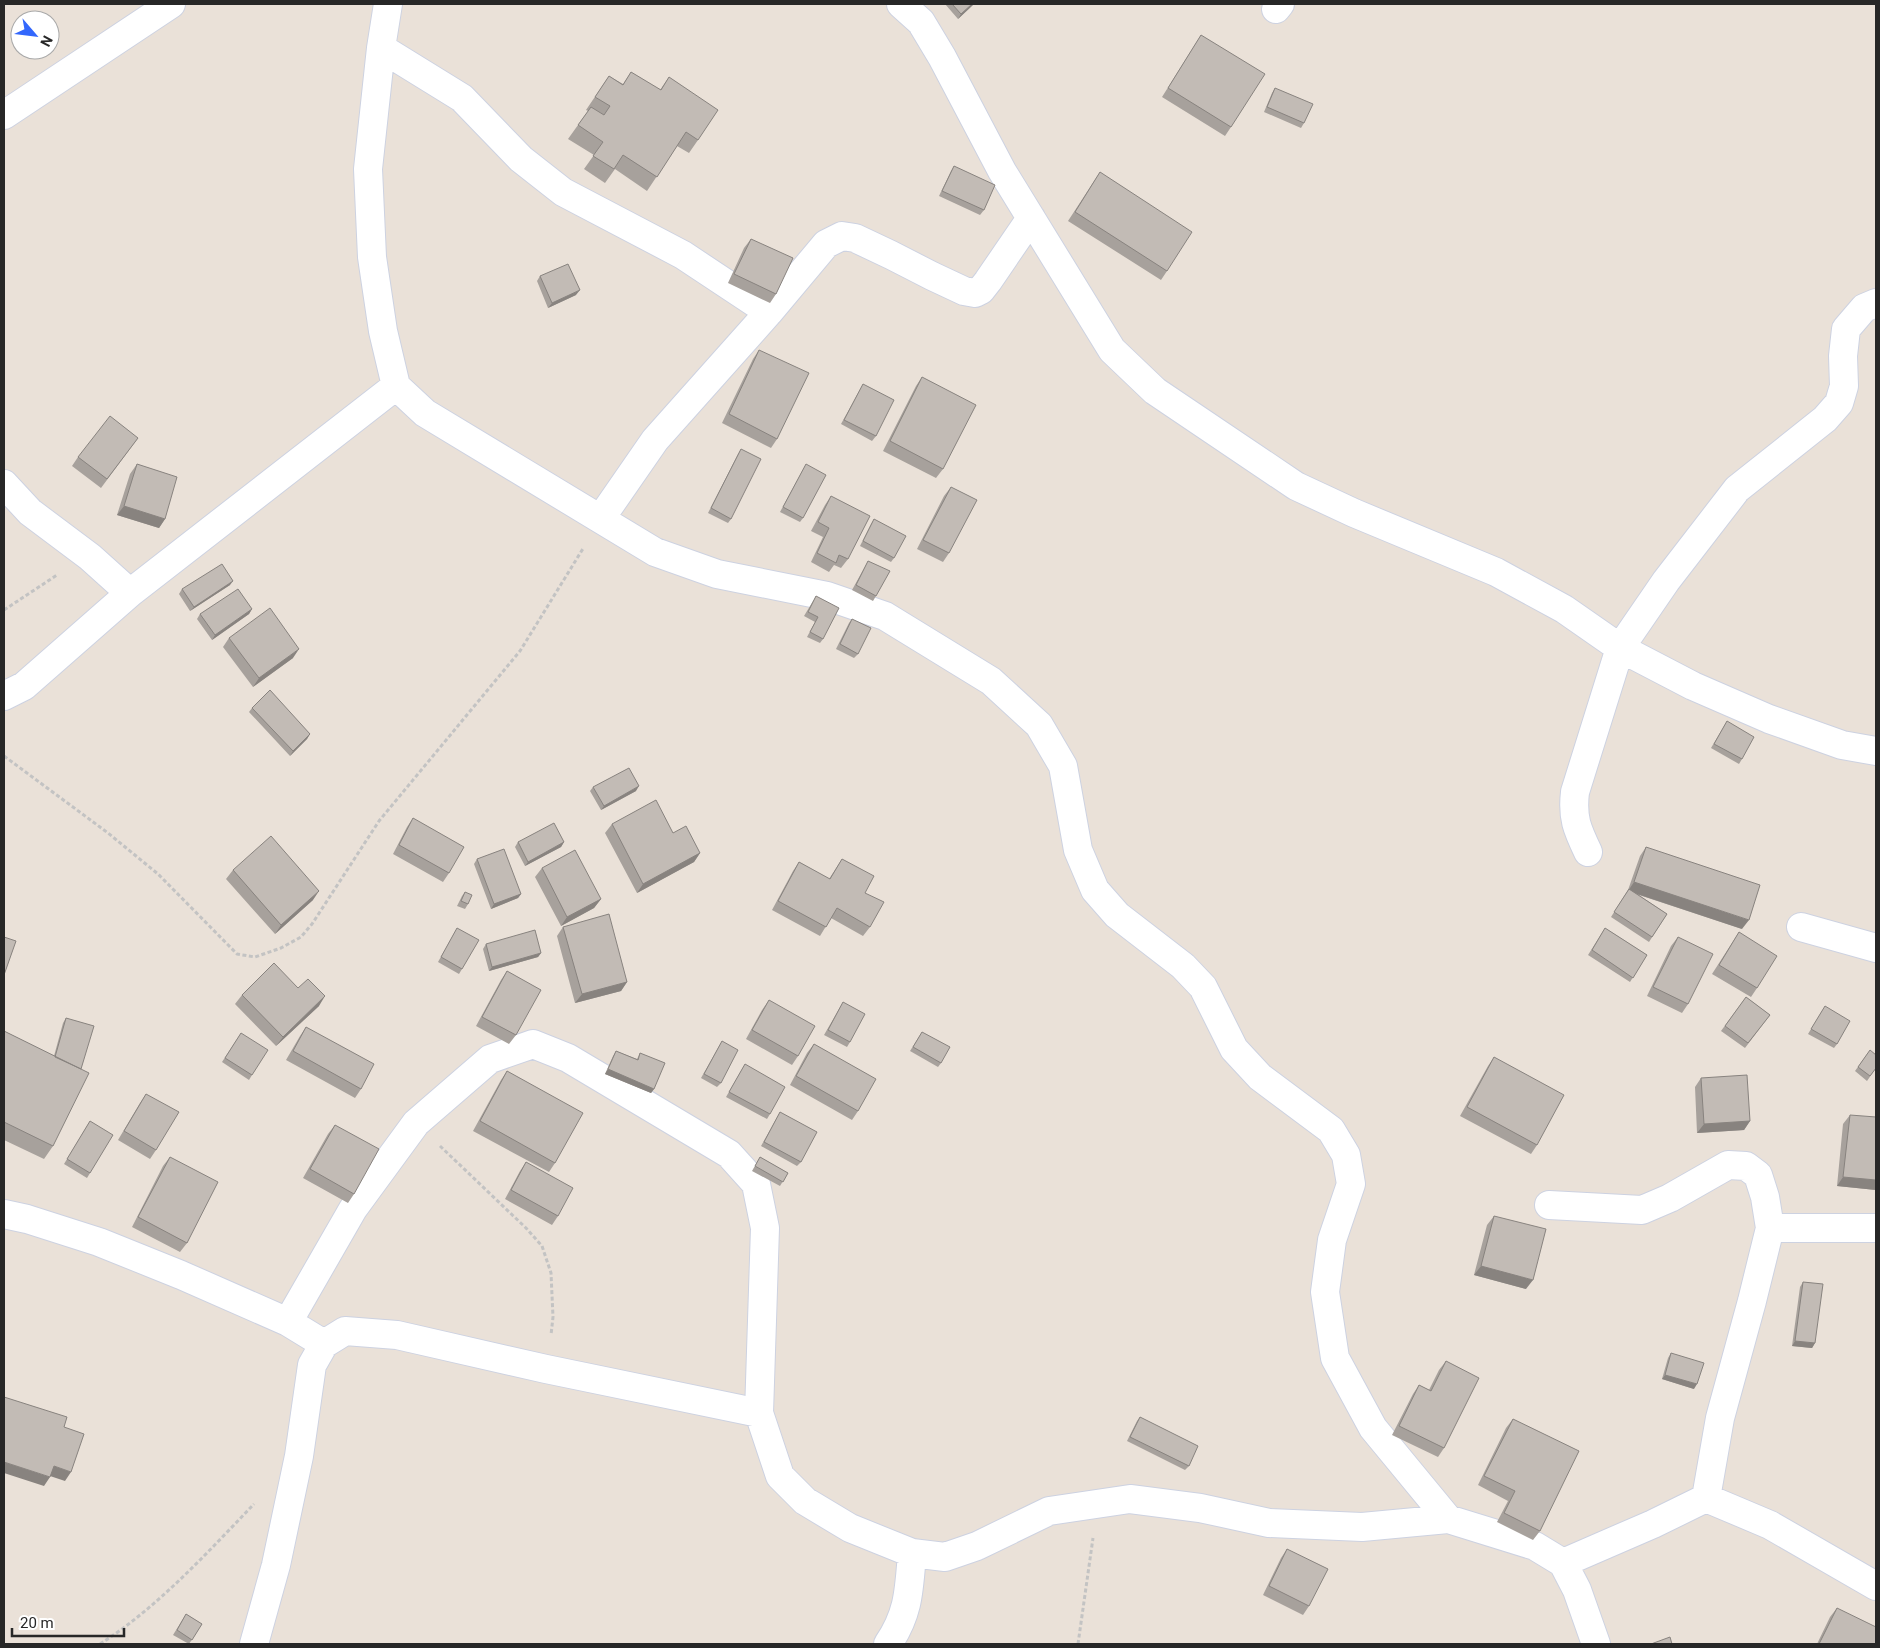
<svg xmlns="http://www.w3.org/2000/svg" width="1880" height="1648" viewBox="0 0 1880 1648" font-family="Roboto,sans-serif">
<rect width="100%" height="100%" fill="#eae1d8"/>
<g fill="none" stroke-linecap="round" stroke-linejoin="round">
<defs>
<path id="minor" d="M 388,4 L 381,48 L 368,169 L 372,257 L 383,331 L 396,386 L 425,413 L 655,552 L 717,574 L 827,596 L 885,616 L 991,681 L 1039,725 L 1063,766 L 1078,850 L 1095,890 L 1117,915 L 1183,966 L 1203,987 L 1234,1049 L 1260,1077 L 1331,1130 L 1346,1155 L 1351,1184 L 1332,1240 L 1325,1292 L 1335,1358 L 1373,1428 L 1448,1519
M 901,4 L 921,22 L 942,57 L 1002,171 L 1112,350 L 1155,391 L 1296,486 L 1354,513 L 1496,572 L 1564,609 L 1620,648 L 1693,686 L 1769,719 L 1842,745 L 1876,751
M 1276,9 L 1280,4
M 381,48 L 462,98 L 521,159 L 563,192 L 683,255 L 769,312
M 4,115 L 171,4
M 4,484 L 30,512 L 90,557 L 130,593
M 601,518 L 655,440 L 769,312 L 826,244 L 842,236 L 855,238 L 891,255 L 932,276 L 964,291 L 975,293 L 981,290 L 988,281 L 1031,218
M 4,696 L 24,686 L 130,593 L 396,386
M 1588,852 C 1577,829 1572,818 1575,792 L 1620,648 L 1666,581 L 1737,489 L 1825,419 L 1839,403 L 1844,386 L 1843,356 L 1846,329 L 1864,308 L 1876,303
M 1801,927 L 1876,948
M 1549,1205 L 1642,1210 L 1670,1198 L 1728,1165 L 1746,1166 L 1758,1175 L 1765,1197 L 1770,1228 L 1752,1301 L 1720,1418 L 1706,1498
M 4,1214 L 27,1219 L 99,1242 L 181,1275 L 288,1322 L 324,1344
M 1770,1228 L 1876,1228
M 288,1322 L 353,1209 L 416,1123 L 490,1059 L 533,1044 L 568,1058 L 729,1154 L 756,1184 L 765,1228 L 759,1413 L 780,1476 L 805,1501 L 850,1528 L 912,1553 L 945,1557 L 977,1546 L 1049,1511 L 1130,1499 L 1200,1508 L 1269,1523 L 1362,1527 L 1448,1519 L 1535,1546 L 1563,1563 L 1577,1590 L 1596,1644
M 1563,1563 L 1653,1524 L 1706,1498 L 1770,1525 L 1876,1586
M 254,1644 L 276,1565 L 299,1456 L 312,1365 L 324,1344 L 345,1331 L 397,1335 L 546,1369 L 759,1413
M 888,1644 C 909,1613 909,1590 912,1553"/>
</defs>
<use href="#minor" stroke="#cdd2e1" stroke-width="30"/>
<path stroke="#c3c3c3" stroke-width="3" stroke-dasharray="4 2.5" stroke-linecap="butt" d="M 4,610 L 57,575
M 4,756 L 108,833 L 158,874 L 237,954 L 255,957 L 281,948 L 301,937 L 312,924 L 379,821 L 520,651 L 584,547
M 440,1146 L 526,1228 L 542,1246 L 551,1273 L 553,1317 L 551,1335
M 100,1644 C 157,1608 207,1553 254,1504
M 1078,1644 L 1093,1538"/>
<use href="#minor" stroke="#fff" stroke-width="28"/>
</g>
<path fill="#a7a19c" d="M 945,4 L 974,4 L 958,19 Z
M 1201,35 L 1231,127 L 1225,136 L 1162,97 Z
M 631,72 L 660,90 L 669,77 L 698,140 L 689,153 L 677,146 L 647,191 L 615,169 L 605,183 L 584,169 L 594,155 L 568,139 L 588,111 L 586,110 L 609,76 L 623,84 Z
M 1275,88 L 1304,123 L 1301,128 L 1264,112 L 1272,93 Z
M 954,166 L 984,210 L 980,215 L 939,196 L 951,171 Z
M 1100,172 L 1167,271 L 1161,280 L 1068,221 Z
M 751,239 L 776,294 L 770,303 L 728,283 L 744,248 Z
M 540,276 L 576,295 L 548,308 L 537,281 Z
M 759,350 L 777,439 L 771,448 L 722,423 L 753,359 Z
M 922,377 L 943,469 L 936,478 L 883,451 L 916,386 Z
M 863,384 L 876,436 L 872,441 L 841,424 Z
M 138,438 L 101,488 L 72,466 L 78,457 Z
M 741,449 L 731,519 L 728,523 L 708,513 L 738,454 Z
M 137,464 L 165,519 L 159,528 L 117,515 L 130,474 Z
M 806,464 L 803,518 L 800,522 L 780,512 Z
M 951,487 L 949,553 L 943,562 L 917,549 L 944,496 Z
M 831,496 L 848,559 L 841,568 L 834,565 L 829,572 L 811,562 L 823,537 L 811,531 L 825,505 Z
M 874,519 L 894,558 L 891,562 L 860,546 L 871,524 Z
M 868,561 L 876,596 L 873,601 L 852,590 Z
M 230,585 L 190,611 L 179,594 L 182,589 Z
M 816,596 L 823,639 L 820,643 L 807,637 L 815,622 L 804,616 Z
M 252,609 L 249,614 L 212,640 L 197,619 L 200,614 Z
M 852,619 L 858,654 L 854,658 L 836,649 L 849,623 Z
M 229,638 L 293,658 L 253,687 L 223,647 Z
M 252,708 L 310,734 L 307,739 L 290,756 L 249,712 Z
M 1727,721 L 1742,759 L 1739,764 L 1711,748 Z
M 593,787 L 636,791 L 601,810 L 590,791 Z
M 413,818 L 449,873 L 443,882 L 393,854 L 407,827 Z
M 612,824 L 673,833 L 700,853 L 694,862 L 637,893 L 605,833 Z
M 518,842 L 564,842 L 561,847 L 525,866 L 515,847 Z
M 1646,847 L 1742,929 L 1639,895 L 1667,914 L 1649,942 L 1611,917 L 1628,890 L 1640,856 Z
M 477,859 L 521,894 L 518,898 L 491,909 L 474,864 Z
M 842,859 L 865,893 L 870,927 L 863,936 L 831,918 L 820,936 L 772,910 L 793,871 L 799,862 L 829,879 Z
M 542,868 L 601,899 L 594,908 L 561,926 L 535,877 Z
M 233,870 L 313,900 L 275,934 L 226,879 Z
M 465,892 L 468,904 L 465,909 L 457,906 L 462,896 Z
M 563,927 L 627,982 L 621,991 L 575,1003 L 557,936 Z
M 457,928 L 462,969 L 459,974 L 438,962 Z
M 1605,928 L 1647,955 L 1630,982 L 1588,955 Z
M 1739,932 L 1757,988 L 1751,997 L 1712,974 Z
M 1678,937 L 1688,1004 L 1682,1013 L 1647,996 L 1671,946 Z
M 486,944 L 541,953 L 538,957 L 489,971 L 483,949 Z
M 507,971 L 516,1035 L 509,1044 L 476,1026 L 501,980 Z
M 298,988 L 319,1006 L 276,1046 L 235,1004 L 242,995 Z
M 1746,997 L 1770,1015 L 1745,1048 L 1721,1031 Z
M 769,1000 L 798,1056 L 792,1065 L 746,1039 L 762,1010 Z
M 843,1002 L 850,1042 L 847,1047 L 824,1035 Z
M 1825,1006 L 1837,1044 L 1834,1048 L 1808,1034 Z
M 66,1018 L 53,1146 L 44,1159 L 4,1140 L 4,1031 L 54,1056 L 63,1023 Z
M 306,1027 L 361,1089 L 355,1098 L 286,1060 L 300,1036 Z
M 922,1032 L 941,1063 L 938,1067 L 910,1051 Z
M 241,1033 L 252,1075 L 249,1080 L 222,1062 Z
M 722,1041 L 721,1083 L 717,1087 L 701,1078 Z
M 814,1044 L 858,1111 L 852,1120 L 790,1085 L 807,1053 Z
M 1870,1050 L 1876,1068 L 1867,1081 L 1855,1071 Z
M 616,1051 L 637,1059 L 640,1053 L 654,1089 L 651,1093 L 605,1074 L 613,1056 Z
M 1494,1057 L 1537,1145 L 1531,1154 L 1460,1116 L 1488,1066 Z
M 745,1064 L 770,1114 L 767,1119 L 726,1097 Z
M 507,1071 L 555,1163 L 549,1172 L 473,1131 L 501,1080 Z
M 1701,1078 L 1750,1121 L 1744,1130 L 1697,1133 L 1695,1087 Z
M 146,1094 L 156,1150 L 150,1159 L 118,1140 L 140,1103 Z
M 780,1112 L 801,1162 L 797,1166 L 761,1146 Z
M 1850,1115 L 1876,1190 L 1837,1186 L 1843,1124 Z
M 90,1121 L 90,1173 L 87,1178 L 64,1164 Z
M 335,1125 L 354,1194 L 348,1203 L 303,1178 L 328,1134 Z
M 170,1157 L 187,1243 L 180,1252 L 132,1227 L 163,1166 Z
M 760,1157 L 788,1173 L 780,1186 L 752,1171 Z
M 526,1162 L 558,1216 L 552,1225 L 505,1199 L 520,1171 Z
M 1494,1216 L 1526,1289 L 1474,1275 L 1487,1225 Z
M 1803,1282 L 1815,1343 L 1812,1348 L 1792,1346 L 1800,1287 Z
M 1671,1353 L 1694,1389 L 1662,1379 L 1668,1358 Z
M 1446,1361 L 1444,1448 L 1438,1457 L 1392,1435 L 1413,1394 L 1419,1385 L 1429,1390 L 1439,1370 Z
M 1140,1417 L 1189,1466 L 1185,1470 L 1127,1441 L 1137,1421 Z
M 1513,1419 L 1540,1531 L 1533,1540 L 1497,1522 L 1508,1501 L 1478,1485 L 1506,1428 Z
M 1287,1549 L 1309,1606 L 1303,1615 L 1263,1595 L 1281,1558 Z
M 1837,1608 L 1876,1644 L 1817,1644 L 1830,1617 Z
M 186,1614 L 202,1624 L 189,1644 L 173,1635 Z"/>
<path fill="#88837f" d="M 972,4 L 974,4 L 958,19 L 961,14 Z
M 580,290 L 576,295 L 548,308 L 552,303 Z
M 124,506 L 165,519 L 159,528 L 117,515 Z
M 233,581 L 230,585 L 190,611 L 194,607 Z
M 252,609 L 249,614 L 212,640 L 215,635 Z
M 299,649 L 293,658 L 253,687 L 259,678 Z
M 310,734 L 307,739 L 290,756 L 293,751 Z
M 639,786 L 636,791 L 601,810 L 604,806 Z
M 564,842 L 561,847 L 525,866 L 528,862 Z
M 700,853 L 694,862 L 637,893 L 643,884 Z
M 1634,882 L 1749,920 L 1742,929 L 1628,891 Z
M 319,891 L 313,900 L 275,934 L 281,925 Z
M 521,894 L 518,898 L 491,909 L 494,904 Z
M 601,899 L 594,908 L 561,926 L 567,917 Z
M 541,953 L 538,957 L 489,971 L 492,967 Z
M 627,982 L 621,991 L 575,1003 L 582,994 Z
M 325,996 L 319,1006 L 276,1046 L 283,1037 Z
M 608,1069 L 654,1089 L 651,1093 L 605,1074 Z
M 1750,1121 L 1744,1130 L 1697,1133 L 1704,1124 Z
M 1843,1177 L 1876,1180 L 1876,1190 L 1837,1186 Z
M 1481,1266 L 1533,1280 L 1526,1289 L 1474,1275 Z
M 1795,1341 L 1815,1343 L 1812,1348 L 1792,1346 Z
M 1665,1375 L 1697,1384 L 1694,1389 L 1662,1379 Z
M 4,1462 L 50,1477 L 44,1486 L 4,1473 Z
M 54,1466 L 71,1472 L 65,1481 L 47,1475 Z"/>
<path fill="#c2bbb5" stroke="#88837f" d="M 952,4 L 972,4 L 961,14 Z
M 1201,35 L 1265,74 L 1231,127 L 1168,88 Z
M 631,72 L 661,90 L 669,77 L 718,110 L 698,140 L 686,132 L 657,177 L 623,155 L 614,169 L 593,156 L 603,142 L 578,125 L 591,107 L 604,115 L 610,106 L 595,97 L 609,76 L 623,85 Z
M 1275,88 L 1313,104 L 1304,123 L 1267,107 Z
M 954,166 L 995,185 L 984,210 L 942,191 Z
M 1100,172 L 1192,232 L 1167,271 L 1075,212 Z
M 751,239 L 793,258 L 776,294 L 734,274 Z
M 568,264 L 580,290 L 552,303 L 540,276 Z
M 759,350 L 809,373 L 777,439 L 729,414 Z
M 922,377 L 976,405 L 943,469 L 890,441 Z
M 863,384 L 894,400 L 876,436 L 844,420 Z
M 110,416 L 138,438 L 107,479 L 78,457 Z
M 741,449 L 761,459 L 731,519 L 711,508 Z
M 137,464 L 177,477 L 165,519 L 124,506 Z
M 806,464 L 826,475 L 803,518 L 783,507 Z
M 951,487 L 977,500 L 949,553 L 923,540 Z
M 831,496 L 870,516 L 848,559 L 839,555 L 836,563 L 817,553 L 829,528 L 818,522 Z
M 874,519 L 906,536 L 894,558 L 863,541 Z
M 868,561 L 890,571 L 876,596 L 856,585 Z
M 222,564 L 233,581 L 194,607 L 182,589 Z
M 238,589 L 252,609 L 215,635 L 200,614 Z
M 816,596 L 839,608 L 823,639 L 810,632 L 818,617 L 808,612 Z
M 270,608 L 299,649 L 259,678 L 229,638 Z
M 852,619 L 871,628 L 858,654 L 840,644 Z
M 270,690 L 310,734 L 293,751 L 252,708 Z
M 1727,721 L 1754,737 L 1742,759 L 1714,744 Z
M 629,768 L 639,786 L 604,806 L 593,787 Z
M 656,800 L 673,833 L 686,826 L 700,853 L 643,884 L 612,824 Z
M 413,818 L 464,847 L 449,873 L 399,845 Z
M 554,823 L 564,842 L 528,862 L 518,842 Z
M 271,836 L 319,891 L 281,925 L 233,870 Z
M 1646,847 L 1760,885 L 1749,920 L 1634,882 Z
M 504,849 L 521,894 L 494,904 L 477,859 Z
M 575,850 L 601,899 L 567,917 L 542,868 Z
M 842,859 L 874,876 L 865,893 L 884,902 L 870,927 L 837,908 L 826,927 L 778,901 L 799,862 L 830,879 Z
M 1629,889 L 1667,914 L 1652,937 L 1614,912 Z
M 465,892 L 472,895 L 468,904 L 461,901 Z
M 609,914 L 627,982 L 582,994 L 563,927 Z
M 457,928 L 479,940 L 462,969 L 441,957 Z
M 1605,928 L 1647,955 L 1633,978 L 1592,950 Z
M 535,930 L 541,953 L 492,967 L 486,944 Z
M 1739,932 L 1777,956 L 1757,988 L 1719,965 Z
M 4,937 L 16,941 L 4,975 Z
M 1678,937 L 1713,954 L 1688,1004 L 1653,987 Z
M 274,963 L 298,988 L 308,979 L 325,996 L 283,1037 L 242,995 Z
M 507,971 L 541,990 L 516,1035 L 482,1017 Z
M 1746,997 L 1770,1015 L 1748,1043 L 1725,1026 Z
M 769,1000 L 815,1026 L 798,1056 L 752,1030 Z
M 843,1002 L 865,1014 L 850,1042 L 828,1030 Z
M 1825,1006 L 1850,1021 L 1837,1044 L 1811,1029 Z
M 66,1018 L 94,1026 L 81,1069 L 55,1057 Z
M 306,1027 L 374,1064 L 361,1089 L 293,1051 Z
M 4,1031 L 89,1073 L 53,1146 L 4,1122 Z
M 922,1032 L 950,1047 L 941,1063 L 913,1047 Z
M 241,1033 L 268,1050 L 252,1075 L 225,1058 Z
M 722,1041 L 738,1050 L 721,1083 L 704,1074 Z
M 814,1044 L 876,1079 L 858,1111 L 796,1076 Z
M 1870,1050 L 1876,1055 L 1876,1068 L 1870,1076 L 1858,1067 Z
M 616,1051 L 638,1060 L 640,1053 L 665,1063 L 654,1089 L 608,1069 Z
M 1494,1057 L 1564,1095 L 1537,1145 L 1467,1107 Z
M 745,1064 L 785,1087 L 770,1114 L 729,1092 Z
M 507,1071 L 583,1113 L 555,1163 L 480,1121 Z
M 1747,1075 L 1750,1121 L 1704,1124 L 1701,1078 Z
M 146,1094 L 179,1112 L 156,1150 L 124,1131 Z
M 780,1112 L 817,1132 L 801,1162 L 764,1142 Z
M 1850,1115 L 1876,1117 L 1876,1180 L 1843,1177 Z
M 90,1121 L 113,1135 L 90,1173 L 67,1159 Z
M 335,1125 L 379,1149 L 354,1194 L 310,1169 Z
M 170,1157 L 218,1182 L 187,1243 L 138,1217 Z
M 760,1157 L 788,1173 L 783,1182 L 755,1166 Z
M 526,1162 L 573,1188 L 558,1216 L 511,1190 Z
M 1494,1216 L 1546,1229 L 1533,1280 L 1481,1266 Z
M 1803,1282 L 1823,1284 L 1815,1343 L 1795,1341 Z
M 1671,1353 L 1704,1363 L 1697,1384 L 1665,1375 Z
M 1446,1361 L 1479,1378 L 1444,1448 L 1399,1426 L 1419,1385 L 1431,1391 Z
M 4,1397 L 67,1417 L 64,1427 L 84,1434 L 71,1472 L 54,1466 L 50,1477 L 4,1462 Z
M 1140,1417 L 1198,1446 L 1189,1466 L 1130,1437 Z
M 1513,1419 L 1579,1451 L 1540,1531 L 1504,1513 L 1515,1491 L 1484,1476 Z
M 1287,1549 L 1328,1569 L 1309,1606 L 1269,1586 Z
M 1837,1608 L 1876,1627 L 1876,1644 L 1819,1644 Z
M 186,1614 L 202,1624 L 192,1640 L 177,1630 Z
M 1670,1637 L 1672,1644 L 1651,1644 Z"/>
<rect width="1880" height="1648" fill="none" stroke="#272727" stroke-width="10"/>
<g transform="translate(35 35) rotate(118)"><circle r="24" fill="#ffffff" stroke="#a9a9a9"/>
<path d="M0-4L9 19L0 12L-9 19Z" fill="#3367fc"/>
<text y="-8" font-size="14" font-weight="bold" text-anchor="middle" fill="#272727">N</text>
</g>
<path d="M12 1628v8h112v-8" fill="none" stroke="#272727" stroke-width="2.5"/>
<text x="20" y="1628" font-size="15" fill="#272727" stroke="#ffffff" stroke-width="4" paint-order="stroke">20 m</text>
</svg>
